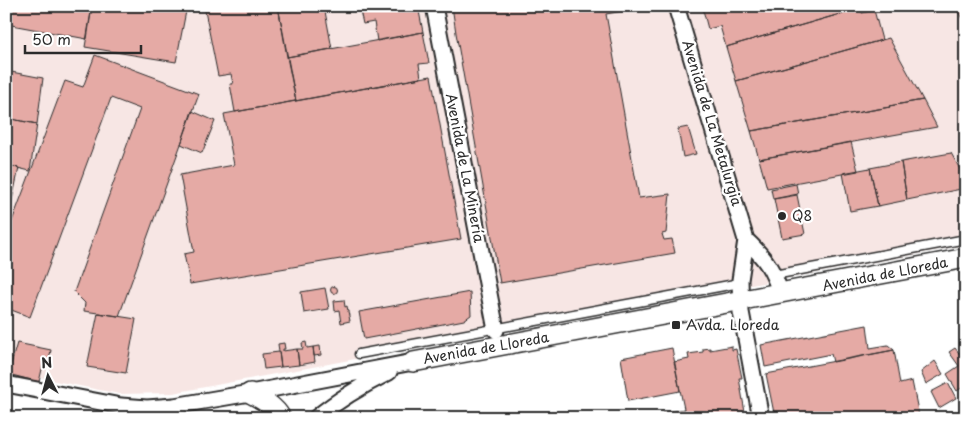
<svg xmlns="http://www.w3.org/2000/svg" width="972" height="424" viewBox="0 0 972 424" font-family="'Playpen Sans',sans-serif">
<rect width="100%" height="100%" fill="#fff"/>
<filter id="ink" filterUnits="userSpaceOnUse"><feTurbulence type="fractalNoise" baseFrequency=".02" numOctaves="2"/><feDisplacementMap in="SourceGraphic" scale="10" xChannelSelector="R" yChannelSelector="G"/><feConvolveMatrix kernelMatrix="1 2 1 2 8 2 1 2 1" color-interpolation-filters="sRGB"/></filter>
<g filter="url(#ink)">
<path fill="#f7e6e4" d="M 6,6 L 966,6 L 966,245 L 173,393 L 119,394 L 6,371 Z"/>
<path fill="#e5aaa5" stroke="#2b2b2b" d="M 6,6 L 92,6 L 87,39 L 6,24 Z
M 92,6 L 187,6 L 176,62 L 85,47 Z
M 204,6 L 278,6 L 296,101 L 235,112 L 230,84 L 233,84 L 231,74 L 218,76 Z
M 278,6 L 324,6 L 332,49 L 287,57 Z
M 359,6 L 418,6 L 423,32 L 377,41 L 374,22 L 363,24 Z
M 452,6 L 622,6 L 623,11 L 606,14 L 639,198 L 670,194 L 666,233 L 662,234 L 664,240 L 672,239 L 675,253 L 500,283 L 456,33 Z
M 702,6 L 861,6 L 861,8 L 726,47 L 720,26 L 708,29 Z
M 955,6 L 966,6 L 966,26 Z
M 861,8 L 862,13 L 874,10 L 882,40 L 736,81 L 726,47 Z
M 423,32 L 429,63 L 419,64 L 421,78 L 296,101 L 287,57 Z
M 889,38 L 923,100 L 889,106 L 890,107 L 751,131 L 736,81 Z
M 95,55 L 199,94 L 119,316 L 84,311 L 85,303 L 74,292 L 140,109 L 111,98 L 30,317 L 6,308 L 6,237 L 65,81 L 83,87 Z
M 6,71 L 43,78 L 37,124 L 6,118 Z
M 431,76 L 461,239 L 190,284 L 184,254 L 194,252 L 180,175 L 234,165 L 224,114 Z
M 923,100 L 937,127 L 759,159 L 751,131 L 890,107 L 889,106 Z
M 192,111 L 215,121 L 202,153 L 181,144 Z
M 6,118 L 37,124 L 30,171 L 6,165 Z
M 688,127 L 696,154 L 683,157 L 678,129 Z
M 851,142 L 858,171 L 767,188 L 759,159 Z
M 951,153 L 966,180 L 966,188 L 907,200 L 901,162 Z
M 901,162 L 907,200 L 878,206 L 870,168 Z
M 6,165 L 19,168 L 6,228 Z
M 870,168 L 878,206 L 850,211 L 843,173 Z
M 796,184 L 798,194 L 773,199 L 771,189 Z
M 797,195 L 805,234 L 782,238 L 774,199 Z
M330.5 290a3.5 3.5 0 1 1 7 0a3.5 3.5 0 1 1-7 0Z
M 325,288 L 329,309 L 304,313 L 301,292 Z
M 470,292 L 471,315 L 464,320 L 364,339 L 359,312 Z
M 344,300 L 345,307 L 347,306 L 350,321 L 341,323 L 339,310 L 335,311 L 334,301 Z
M 98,313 L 136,319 L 126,373 L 87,367 Z
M 867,325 L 870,348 L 888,345 L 894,350 L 833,362 L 831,354 L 765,367 L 761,345 Z
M 306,342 L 307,348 L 313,347 L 315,362 L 299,365 L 297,349 L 303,349 L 302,343 Z
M 17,343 L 51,350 L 48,366 L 43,365 L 39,382 L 8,374 Z
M 284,343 L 285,349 L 283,349 L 283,351 L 297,349 L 299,365 L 281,367 L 278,344 Z
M 320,346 L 321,355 L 314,356 L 313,347 Z
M 732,346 L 732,350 L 736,349 L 742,378 L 739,378 L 746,418 L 686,418 L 674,362 L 689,359 L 688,354 L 703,352 L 703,349 L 710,348 L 710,350 Z
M 964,347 L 966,348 L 966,362 L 959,353 Z
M 672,348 L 680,391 L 628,401 L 621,358 Z
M 955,348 L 966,362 L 966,385 L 957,391 L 947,374 L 959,366 L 949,352 Z
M 894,350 L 900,384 L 912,381 L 919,416 L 908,418 L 775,418 L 766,374 Z
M 279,352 L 281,367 L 264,369 L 262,354 Z
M 6,356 L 13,358 L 8,374 L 6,374 Z
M 935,361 L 943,374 L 926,384 L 921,372 Z
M 948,383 L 956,398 L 939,408 L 931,392 Z
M 684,409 L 686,418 L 663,418 L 662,413 Z"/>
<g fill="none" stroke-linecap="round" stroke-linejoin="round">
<defs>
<path id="service" d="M 774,275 L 966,239
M 359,354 L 740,283"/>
<path id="minor" d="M 434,6 L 496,330
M 676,6 L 746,240 L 740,280 L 741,312 L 761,418
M 746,240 C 766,259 772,268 781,294
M 6,384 L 121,406 L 147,408 L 174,406 L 250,393 L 413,362
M 316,418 C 339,399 363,385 389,372"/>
<path id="tertiary" d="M 413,362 L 966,258
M 250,393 C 261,399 275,406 281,418"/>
</defs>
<use href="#service" stroke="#2b2b2b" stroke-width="11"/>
<use href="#minor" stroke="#2b2b2b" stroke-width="19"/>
<use href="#tertiary" stroke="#2b2b2b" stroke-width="22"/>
<use href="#service" stroke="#fff" stroke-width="8"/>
<use href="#minor" stroke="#fff" stroke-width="15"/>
<use href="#tertiary" stroke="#fff" stroke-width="19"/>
</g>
</g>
<g fill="#2b2b2b" stroke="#fff" stroke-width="2">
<circle cx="782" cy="216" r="5"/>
<rect x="671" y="320" width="10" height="10" rx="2.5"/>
</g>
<g text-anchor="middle" stroke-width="4.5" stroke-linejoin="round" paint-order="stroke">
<g font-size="14" fill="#2b2b2b" stroke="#fff">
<text transform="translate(712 123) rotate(73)" y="5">Avenida de La Metalurgia</text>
<text transform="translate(465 168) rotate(79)" y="5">Avenida de La Minería</text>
<text transform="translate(885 274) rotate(-11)" y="5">Avenida de Lloreda</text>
<text transform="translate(486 348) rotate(-10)" y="5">Avenida de Lloreda</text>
</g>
<g font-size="14" fill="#2b2b2b" stroke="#fff" text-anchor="start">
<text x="792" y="221">Q8</text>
<text x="686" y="330">Avda. Lloreda</text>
</g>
</g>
<rect width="972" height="424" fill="none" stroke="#fff" stroke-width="25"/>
<rect x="12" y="12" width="947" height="399" fill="none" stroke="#2b2b2b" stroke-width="2" filter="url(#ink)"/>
<g transform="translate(48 376) rotate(354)" stroke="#ffffff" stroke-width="4" paint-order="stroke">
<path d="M0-4L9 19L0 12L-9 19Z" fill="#2b2b2b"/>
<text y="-8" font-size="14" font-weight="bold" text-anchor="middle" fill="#2b2b2b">N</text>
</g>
<path d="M25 45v8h116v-8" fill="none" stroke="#2b2b2b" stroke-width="2.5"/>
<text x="32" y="45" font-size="15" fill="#2b2b2b" stroke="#ffffff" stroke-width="4" paint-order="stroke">50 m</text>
</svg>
